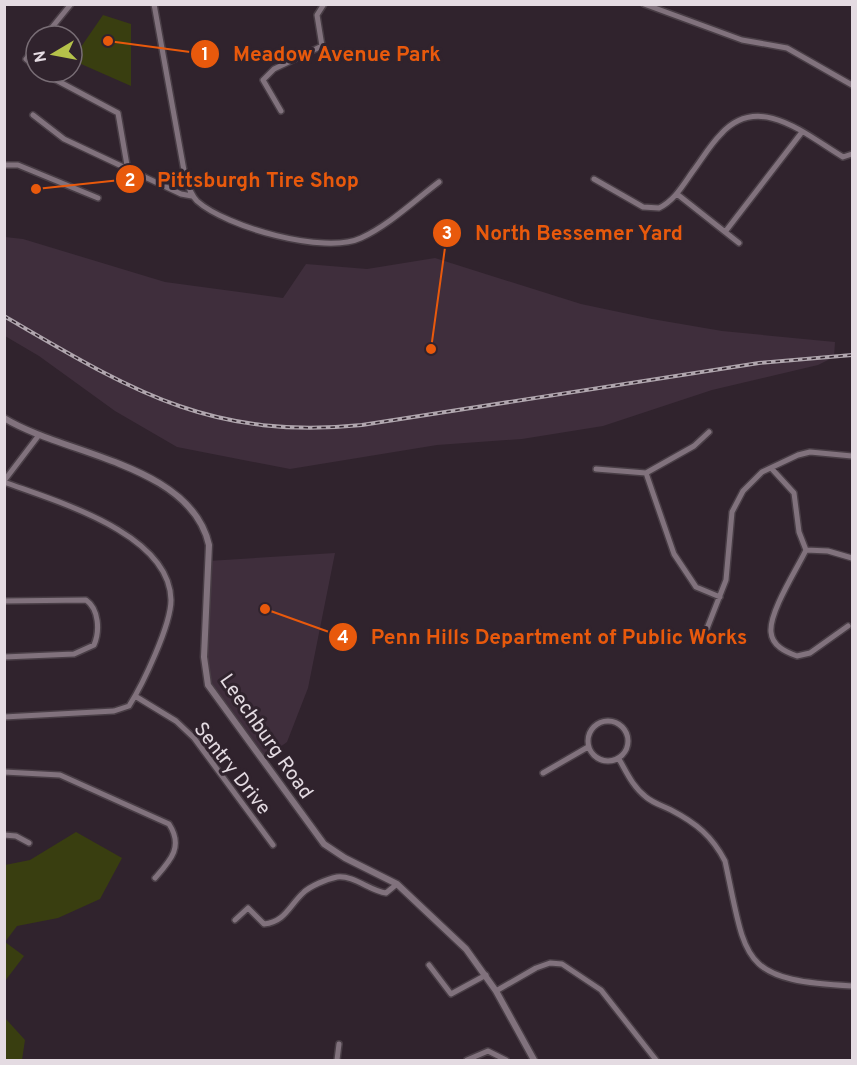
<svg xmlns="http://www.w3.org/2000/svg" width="857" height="1065" viewBox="0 0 857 1065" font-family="Overpass,sans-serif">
<rect width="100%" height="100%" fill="#30232d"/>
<path fill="#3f2e3c" d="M 5,237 L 23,239 L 165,282 L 283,298 L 306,264 L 367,269 L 435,258 L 581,304 L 652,319 L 722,331 L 835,342 L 834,357 L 818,365 L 712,390 L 603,426 L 522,439 L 437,445 L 290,469 L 177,447 L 115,411 L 39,356 L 5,336 Z
M 335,553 L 308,688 L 287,742 L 262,760 L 207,678 L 208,561 Z"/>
<path fill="#393e10" d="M 103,15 L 131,24 L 131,86 L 72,60 Z
M 76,832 L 122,858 L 100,899 L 58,918 L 17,926 L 5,942 L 24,956 L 5,981 L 5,865 L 30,860 Z
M 5,1018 L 25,1040 L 22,1060 L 5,1060 Z"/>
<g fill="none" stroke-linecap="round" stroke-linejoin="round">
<defs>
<path id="minor" d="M 154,4 L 185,176 C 188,185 190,194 197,201 C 226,227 325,255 361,238 C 389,225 414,201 439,182
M 644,4 L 742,40 L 787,48 L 852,85
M 45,36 L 71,4
M 36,47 L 26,59 L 36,67
M 41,72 L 118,113 L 128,171
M 281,111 L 263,80 L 274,69 L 322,46 L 317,15 L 324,4
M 33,115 L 64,139 L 181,194 L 192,196
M 4,165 L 18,165 L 98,198
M 594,179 L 643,207 L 659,208 C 675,200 683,185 693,171 C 702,159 710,145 721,134 C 759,92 806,135 843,157 L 852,154
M 677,194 L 739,243
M 725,232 L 802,132
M 596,469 L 646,473
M 772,469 L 794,493 L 799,532 L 806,550
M 646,473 L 674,554 L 696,587 L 720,597
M 646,473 L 694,446 L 709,432
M 4,481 L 39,435
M 4,482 C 55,501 170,533 171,600 C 171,625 143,684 129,706 L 114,711 L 4,717
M 4,601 L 86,600 C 99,609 100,631 94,645 L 74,654 L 4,657
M 848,626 L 810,653 L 797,656 C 786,652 772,646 771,632 C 769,612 797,569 806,550 L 828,551 L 852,558
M 706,631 L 726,580 L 732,512 L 743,491 L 762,472 L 798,455 L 810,452 L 852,456
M 135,696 L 176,721 L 194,738 L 273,845
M588 741a20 20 0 1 1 40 0a20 20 0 1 1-40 0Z
M 619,759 C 627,773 633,787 646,797 C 653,803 663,806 671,810 C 696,823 712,836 725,861 C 747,962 739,980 852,986
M 4,772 L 60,775 L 169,824 C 184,847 170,861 155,878
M 543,773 L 588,747
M 4,835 L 16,836 L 29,843
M 235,920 L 248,908 L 264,924 C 285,922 289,906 303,893 C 310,886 327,879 337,877 C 354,875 370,891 386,893 L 397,884
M 429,965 L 451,994 L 486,975
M 496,991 L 536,968 L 550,963 L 562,964 L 601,990 L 656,1060
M 337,1060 L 339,1044
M 467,1060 L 488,1051 L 506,1060"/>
<path id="tertiary" d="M 4,418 C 64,455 191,464 209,545 L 204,657 L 208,685 L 324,844 L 345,858 L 397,884 L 466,949 L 496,991 L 534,1060"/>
</defs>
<use href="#minor" stroke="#493e46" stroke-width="8"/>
<use href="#tertiary" stroke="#493e46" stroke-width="9"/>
<use href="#minor" stroke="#81727d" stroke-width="5"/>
<use href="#tertiary" stroke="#81727d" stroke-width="6"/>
<defs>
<path id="rail" d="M 4,316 C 131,390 209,440 362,425 L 759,363 L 852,355"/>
</defs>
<use href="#rail" stroke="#b0a6ae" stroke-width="4"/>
<use href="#rail" stroke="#30232d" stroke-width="1.5" stroke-dasharray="4.5" stroke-linecap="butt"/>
</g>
<g text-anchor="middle" stroke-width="6" stroke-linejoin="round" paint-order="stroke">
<g font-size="20" fill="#e4dbe2" stroke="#30232d">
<text transform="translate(267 736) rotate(55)" y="7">Leechburg Road</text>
<text transform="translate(233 768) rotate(52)" y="7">Sentry Drive</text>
</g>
</g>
<path fill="none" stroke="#e8590c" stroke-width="2" d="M108 41L205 54M36 189L130 179M431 349L447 233M265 609L343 637"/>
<g fill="#e8590c" stroke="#30232d" stroke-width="2">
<circle cx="108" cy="41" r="6"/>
<circle cx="36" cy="189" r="6"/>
<circle cx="431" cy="349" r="6"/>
<circle cx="265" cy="609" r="6"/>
<circle cx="205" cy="54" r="15"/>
<circle cx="130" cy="179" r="15"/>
<circle cx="447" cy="233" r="15"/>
<circle cx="343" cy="637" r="15"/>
</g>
<g font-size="18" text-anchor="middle" font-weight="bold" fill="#fff">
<text x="205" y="60">1</text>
<text x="130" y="186">2</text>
<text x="447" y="239">3</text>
<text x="343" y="643">4</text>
</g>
<g font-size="21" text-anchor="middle" font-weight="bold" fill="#e8590c" stroke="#30232d" stroke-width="6" stroke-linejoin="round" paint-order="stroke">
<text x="337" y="61">Meadow Avenue Park</text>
<text x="258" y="187">Pittsburgh Tire Shop</text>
<text x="579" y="240">North Bessemer Yard</text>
<text x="559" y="644">Penn Hills Department of Public Works</text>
</g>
<rect width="857" height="1065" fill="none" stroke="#e4dbe2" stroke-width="12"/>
<g transform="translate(54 54) rotate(260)"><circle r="28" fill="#30232d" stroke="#786d75" stroke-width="1.5"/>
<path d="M0-4.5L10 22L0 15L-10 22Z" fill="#b5c24a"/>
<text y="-9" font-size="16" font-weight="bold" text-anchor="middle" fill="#e4dbe2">N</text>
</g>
</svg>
